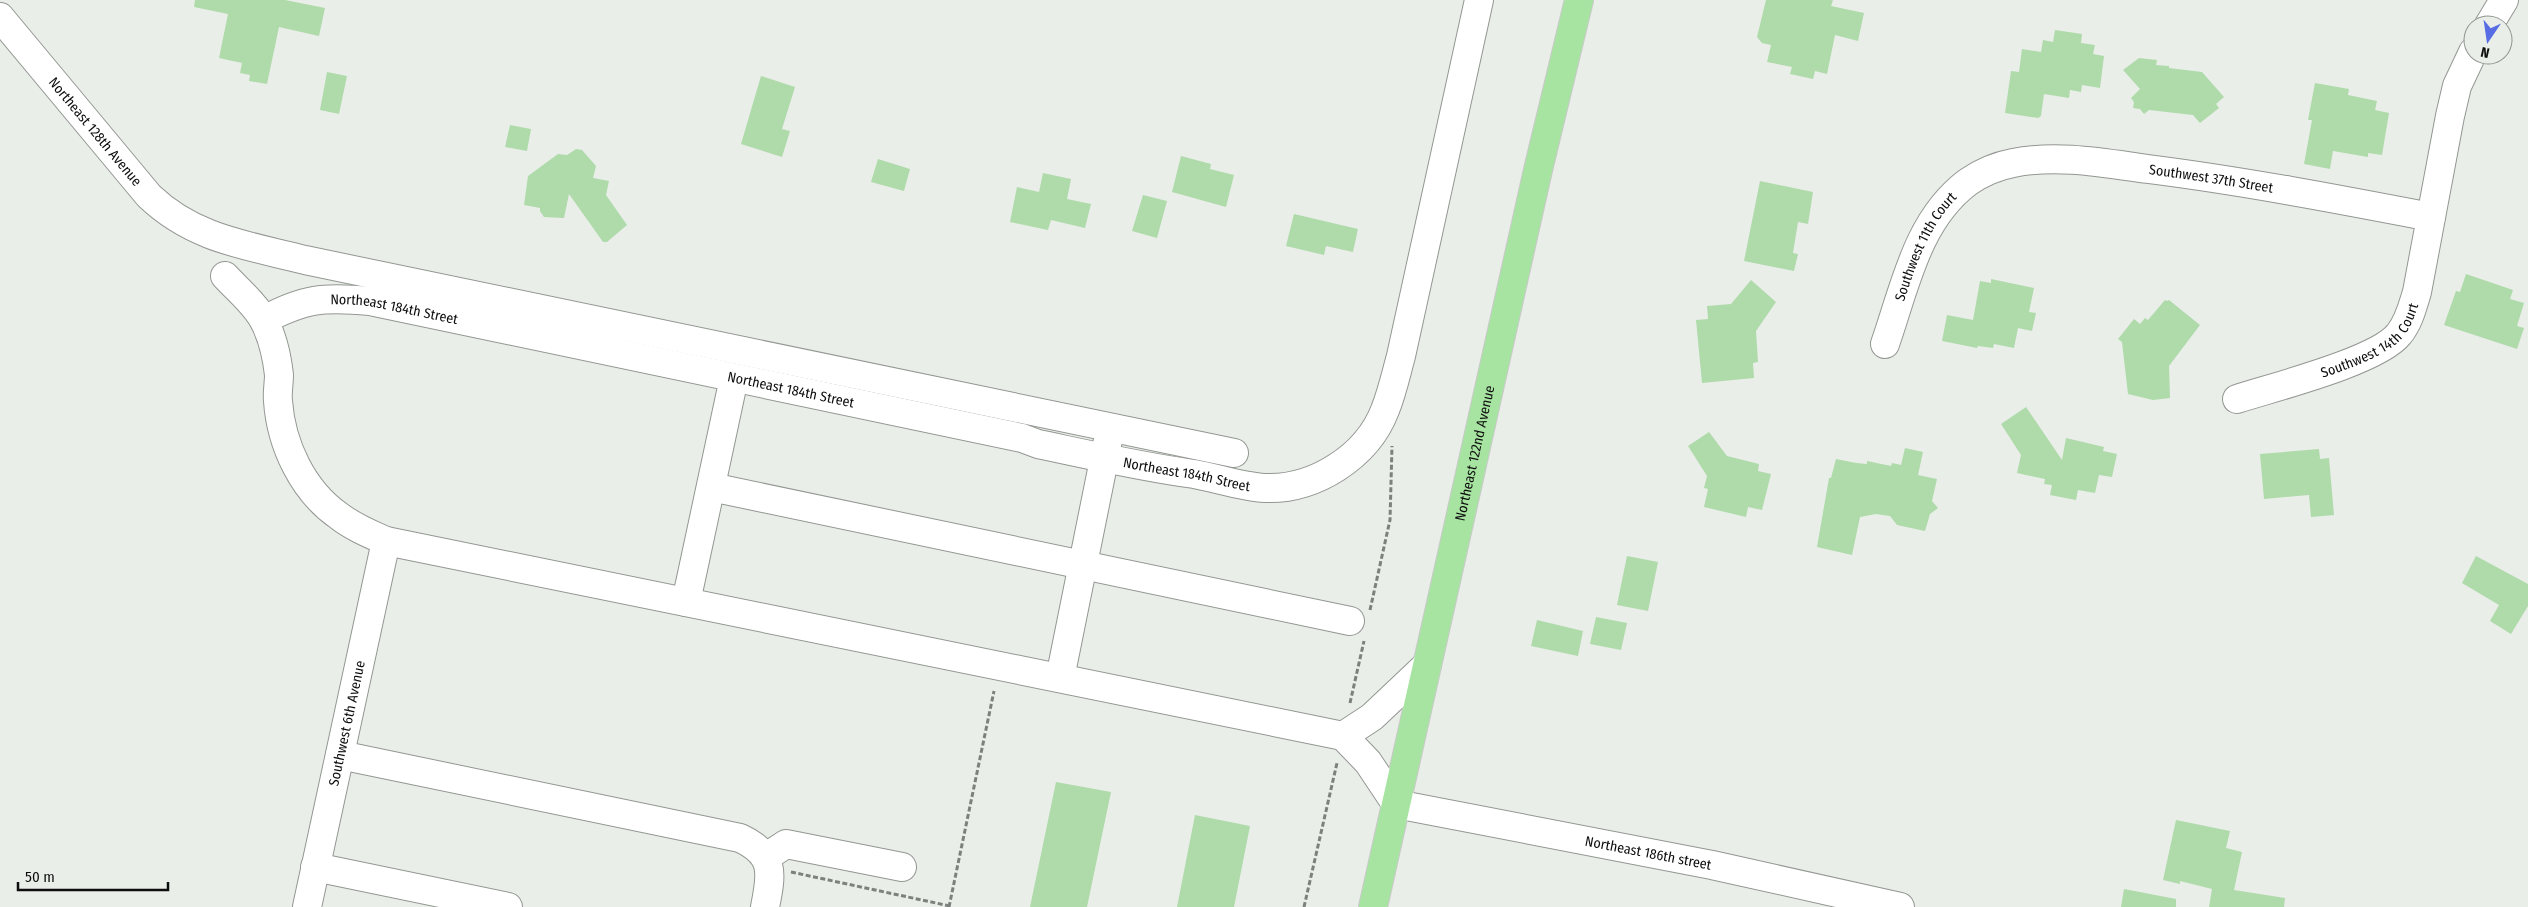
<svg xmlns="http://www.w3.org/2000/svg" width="2528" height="907" viewBox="0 0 2528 907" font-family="'Fira Sans Condensed',sans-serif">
<rect width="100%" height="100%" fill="#e9eee9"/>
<path fill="#afdaaa" d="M 195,0 L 285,0 L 325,8 L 319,36 L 279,27 L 267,84 L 249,81 L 250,75 L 240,73 L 242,63 L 219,58 L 228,14 L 194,7 Z
M 1766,0 L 1833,0 L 1831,6 L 1864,13 L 1858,41 L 1835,35 L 1827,74 L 1815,71 L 1813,79 L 1790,74 L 1792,67 L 1767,62 L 1771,45 L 1762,43 L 1757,37 Z
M 2055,30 L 2082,34 L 2081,43 L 2095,45 L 2093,54 L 2104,56 L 2100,88 L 2082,85 L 2081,92 L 2070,90 L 2069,98 L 2044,94 L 2041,116 L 2038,118 L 2005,113 L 2011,71 L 2019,72 L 2022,49 L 2041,52 L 2043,40 L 2053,42 Z
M 2139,58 L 2157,60 L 2156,65 L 2169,66 L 2169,68 L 2202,72 L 2224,97 L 2216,104 L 2219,108 L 2200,123 L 2193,115 L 2149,110 L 2144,114 L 2140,109 L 2133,108 L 2134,102 L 2131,98 L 2140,89 L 2123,70 Z
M 327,72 L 347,76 L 339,114 L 320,110 Z
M 761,76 L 795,87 L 782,129 L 790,131 L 782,157 L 741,144 Z
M 2315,83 L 2349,89 L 2348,95 L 2377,101 L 2375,110 L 2389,113 L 2382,155 L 2368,153 L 2368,157 L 2333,151 L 2330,169 L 2304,164 L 2312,120 L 2308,120 Z
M 510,125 L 531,129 L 527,151 L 505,147 Z
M 576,149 L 582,150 L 596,166 L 593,178 L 609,181 L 606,195 L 627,225 L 607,242 L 603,242 L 569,194 L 564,218 L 544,217 L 540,211 L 540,208 L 524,205 L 528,176 L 558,154 L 567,155 Z
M 1181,156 L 1211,164 L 1210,169 L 1234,175 L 1226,207 L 1172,192 Z
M 878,159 L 910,169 L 904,191 L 871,182 Z
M 1043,173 L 1071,179 L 1067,199 L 1091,204 L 1085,228 L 1051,220 L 1048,230 L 1010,222 L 1017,187 L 1039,192 Z
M 1760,181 L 1813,192 L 1808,224 L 1798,222 L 1793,253 L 1798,254 L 1794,271 L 1744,261 Z
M 1143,195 L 1167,201 L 1157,238 L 1132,231 Z
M 1294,214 L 1358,229 L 1353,252 L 1326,246 L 1324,255 L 1286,246 Z
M 2466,274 L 2513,290 L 2510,299 L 2524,303 L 2517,326 L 2524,328 L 2517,349 L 2444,325 L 2456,291 L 2460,292 Z
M 1991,279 L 2034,288 L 2029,312 L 2036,313 L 2032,331 L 2018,328 L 2014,348 L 1994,344 L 1993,348 L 1978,346 L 1977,348 L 1942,341 L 1947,315 L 1973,320 L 1980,281 L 1991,283 Z
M 1751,280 L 1776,302 L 1756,331 L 1758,362 L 1753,363 L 1754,378 L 1702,383 L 1696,320 L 1708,319 L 1707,306 L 1731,304 Z
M 2165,300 L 2167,301 L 2169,300 L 2200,325 L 2169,366 L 2170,398 L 2153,400 L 2128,394 L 2122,342 L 2118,339 L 2134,319 L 2140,324 L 2145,318 L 2148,320 Z
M 2026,407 L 2062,460 L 2066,438 L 2104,447 L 2103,451 L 2117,454 L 2112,477 L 2099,475 L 2095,493 L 2078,490 L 2076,500 L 2050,495 L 2052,485 L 2044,484 L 2045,479 L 2017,473 L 2021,455 L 2001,424 Z
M 1709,432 L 1727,456 L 1759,464 L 1758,471 L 1771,474 L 1762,510 L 1748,507 L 1746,517 L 1704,507 L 1708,489 L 1704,488 L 1707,476 L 1688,446 Z
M 1905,448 L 1923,452 L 1918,475 L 1937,479 L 1932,501 L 1938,508 L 1930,514 L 1925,531 L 1897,525 L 1890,516 L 1876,514 L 1860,517 L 1852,555 L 1817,547 L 1829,478 L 1831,478 L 1836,459 L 1856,463 L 1867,464 L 1867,461 L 1891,466 L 1892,463 L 1901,465 Z
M 2319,449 L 2320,459 L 2329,458 L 2334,515 L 2311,517 L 2309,495 L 2264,499 L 2260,454 Z
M 1627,556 L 1658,562 L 1648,611 L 1617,605 Z
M 2476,556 L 2528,584 L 2528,606 L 2511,634 L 2490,621 L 2499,605 L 2462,583 Z
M 1596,617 L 1627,623 L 1621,650 L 1590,644 Z
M 1537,620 L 1583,631 L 1578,656 L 1531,646 Z
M 1056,782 L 1111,792 L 1087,907 L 1030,907 Z
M 1195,815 L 1250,826 L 1234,907 L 1177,907 Z
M 2176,820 L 2230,831 L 2226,848 L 2242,852 L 2234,890 L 2285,898 L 2284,907 L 2209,907 L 2212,889 L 2180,881 L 2180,884 L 2163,880 Z
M 2124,889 L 2176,899 L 2176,907 L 2121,907 Z"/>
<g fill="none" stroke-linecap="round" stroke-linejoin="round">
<defs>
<g id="minor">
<path id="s1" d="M 0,17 L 149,196 C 194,239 246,245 305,260 L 1234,453"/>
<path d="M 2489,25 L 2504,0"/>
<path id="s2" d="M 225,276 C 238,290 254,303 263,319 C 272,335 277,357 279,375 C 279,383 277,393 278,401 C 281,445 303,491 339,516 C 353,527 370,534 386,541 L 1343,736 L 1368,762 L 1396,804 L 1712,865 L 1900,907"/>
<path id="s3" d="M 264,320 C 305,298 323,297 370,301 L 1022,438 L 1038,444 C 1090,455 1142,467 1194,474 C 1217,478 1242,487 1265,488 C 1314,490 1367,457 1385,410 C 1392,393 1396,374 1401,356 L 1479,0"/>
<path id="s4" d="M 1885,344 C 1905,287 1917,220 1968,182 C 1981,173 1997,166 2013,163 C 2057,154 2104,163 2148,169 C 2243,181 2337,199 2431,217"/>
<path id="s5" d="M 2237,399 C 2274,387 2378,361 2399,334 C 2409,322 2413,305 2417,292 L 2450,116 L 2457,86 L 2473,52"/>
<path d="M 711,487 L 1350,621"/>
<path d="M 686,602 L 734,378"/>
<path d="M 1060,678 L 1108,440"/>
<path d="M 1343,736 L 1372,717 L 1427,665"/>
<path d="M 340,755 L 740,838 C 775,854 772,873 765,907"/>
<path d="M 766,857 L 786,844 L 902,867"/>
<path d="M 315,867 L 508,907"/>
<path id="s6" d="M 307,907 L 386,541"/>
</g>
<g id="highway">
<path id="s7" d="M 1373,907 L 1538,170 L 1579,0"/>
</g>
</defs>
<use href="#minor" stroke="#939792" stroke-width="30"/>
<use href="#highway" stroke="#cacaca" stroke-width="30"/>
<path stroke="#7d807d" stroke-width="3" stroke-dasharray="5 2.5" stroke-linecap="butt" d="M 1370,610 L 1390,520 L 1392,446
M 1350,703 L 1364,641
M 791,872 L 950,906
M 949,907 L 994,691
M 1304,907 L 1337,763"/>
<use href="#minor" stroke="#fff" stroke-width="28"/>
<use href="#highway" stroke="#a7e3a1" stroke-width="28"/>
</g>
<g text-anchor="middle" stroke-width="4" stroke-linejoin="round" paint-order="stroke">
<g font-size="14" fill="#0c0d0c" stroke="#e9eee9">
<text dy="5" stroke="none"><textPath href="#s1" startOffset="149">Northeast 128th Avenue</textPath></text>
<text dy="5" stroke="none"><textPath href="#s4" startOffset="434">Southwest 37th Street</textPath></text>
<text dy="5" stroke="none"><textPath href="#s4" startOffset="106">Southwest 11th Court</textPath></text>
<text dy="5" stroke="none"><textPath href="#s3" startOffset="135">Northeast 184th Street</textPath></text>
<text dy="5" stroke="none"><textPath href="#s5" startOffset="149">Southwest 14th Court</textPath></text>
<text dy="5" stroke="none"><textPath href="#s3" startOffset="540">Northeast 184th Street</textPath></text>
<text dy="5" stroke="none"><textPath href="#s7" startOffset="465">Northeast 122nd Avenue</textPath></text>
<text dy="5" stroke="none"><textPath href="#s3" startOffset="945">Northeast 184th Street</textPath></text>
<text dy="5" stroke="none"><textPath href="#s6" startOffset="188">Southwest 6th Avenue</textPath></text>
<text dy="5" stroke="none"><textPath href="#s2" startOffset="1650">Northeast 186th street</textPath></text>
</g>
</g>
<g transform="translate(2488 40) rotate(193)"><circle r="24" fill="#e9eee9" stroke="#919491"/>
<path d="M0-4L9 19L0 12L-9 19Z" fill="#586de3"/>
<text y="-8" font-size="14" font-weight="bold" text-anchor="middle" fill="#0c0d0c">N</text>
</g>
<path d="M18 882v8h150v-8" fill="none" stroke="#0c0d0c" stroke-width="2.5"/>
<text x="25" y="882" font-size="15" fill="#0c0d0c" stroke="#e9eee9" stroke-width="4" paint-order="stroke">50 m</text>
</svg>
